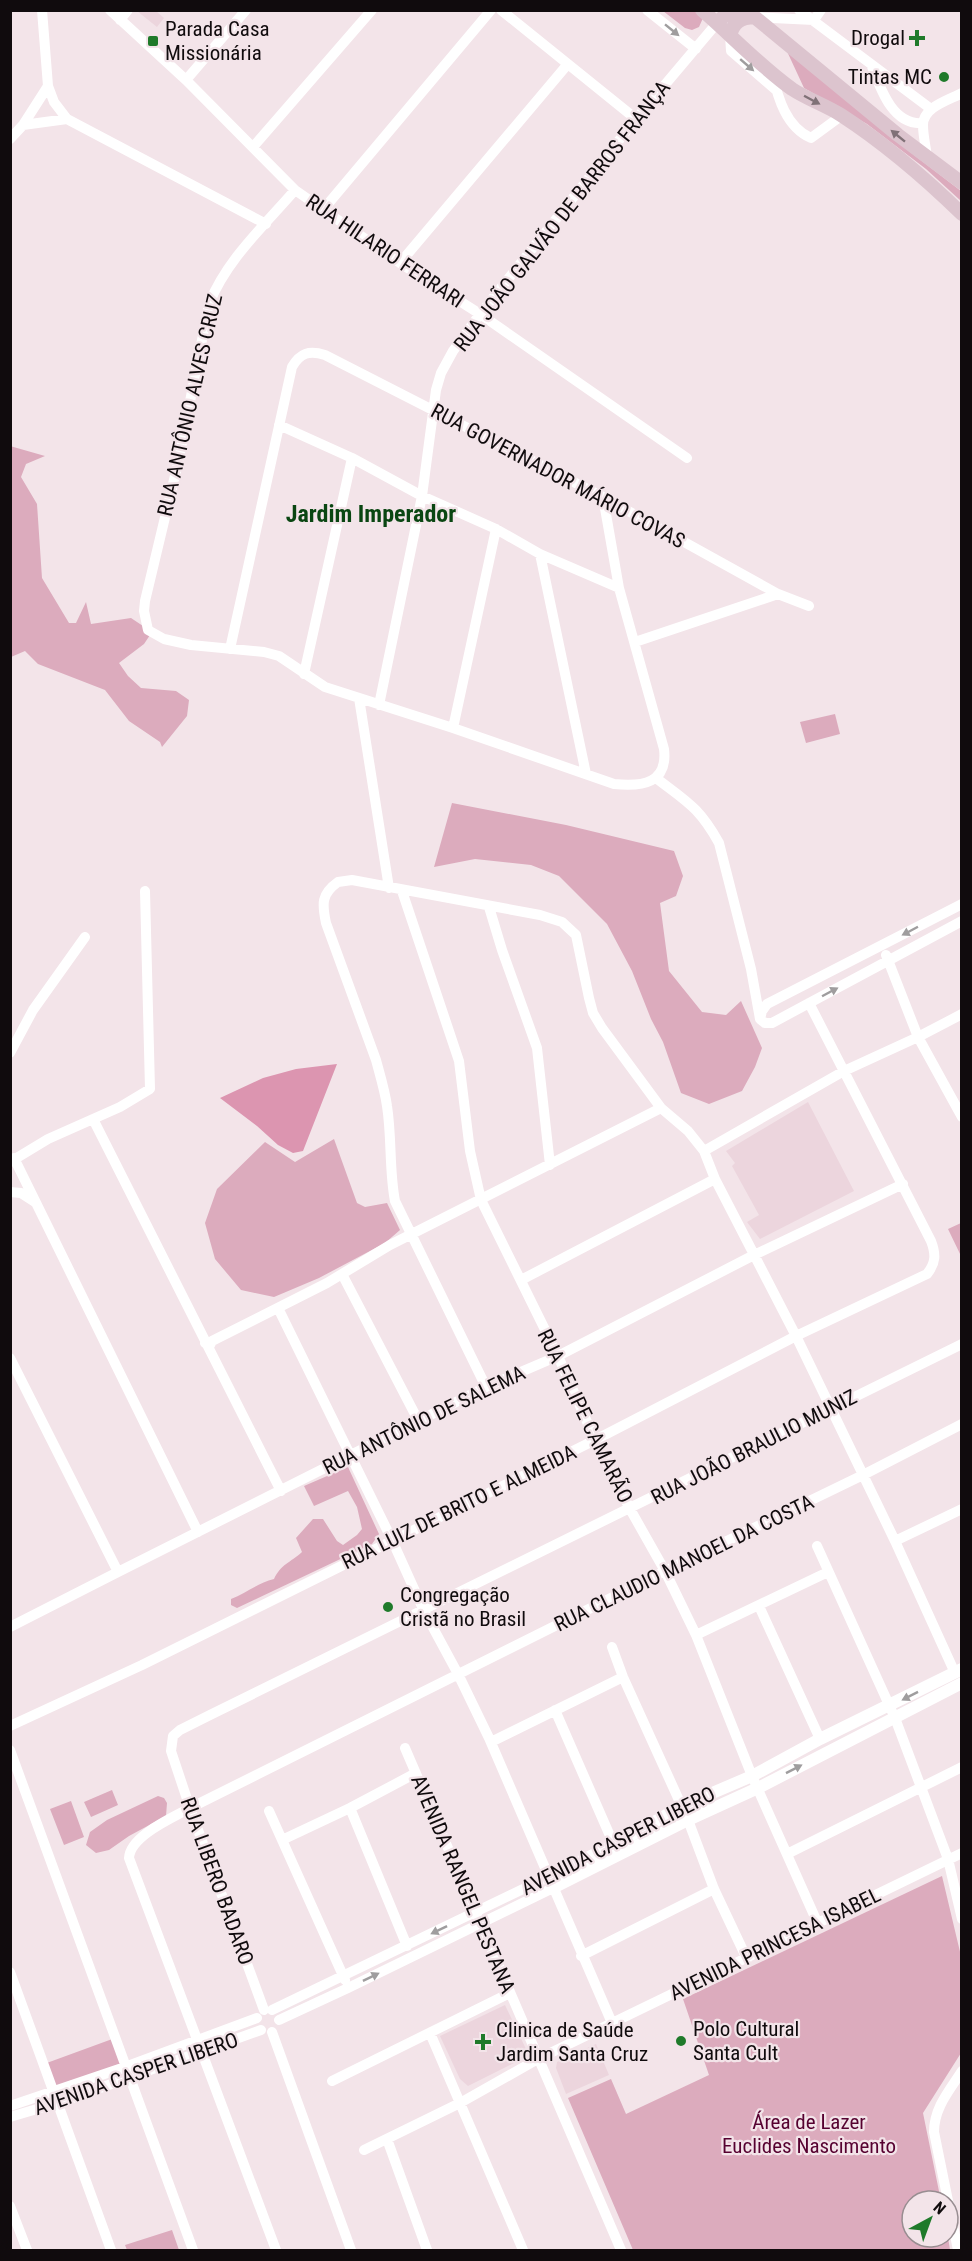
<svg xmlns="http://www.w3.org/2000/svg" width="972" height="2261" viewBox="0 0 972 2261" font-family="'Roboto Condensed',sans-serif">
<rect width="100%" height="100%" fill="#f3e4e9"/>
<path fill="#ecd5dd" d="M 137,11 L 156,11 L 164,18 L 157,27 Z
M 808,1102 L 854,1191 L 760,1239 L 747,1222 L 759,1215 L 732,1166 L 735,1163 L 726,1151 Z
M 505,2005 L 526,2049 L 524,2058 L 468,2086 L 460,2079 L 440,2036 Z
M 596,2044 L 609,2075 L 566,2094 L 556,2068 L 557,2062 Z"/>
<path fill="#dcabbd" d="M 663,11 L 695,11 L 703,18 L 699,27 L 692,30 L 685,28 Z
M 785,47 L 914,155 L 961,191 L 961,201 L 926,169 L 867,124 L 804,88 Z
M 10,446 L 45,456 L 26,464 L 21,477 L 37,504 L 42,578 L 69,623 L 76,623 L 86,602 L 91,624 L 131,618 L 152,632 L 144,644 L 119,663 L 128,676 L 141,688 L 176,691 L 189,700 L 187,716 L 162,747 L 160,742 L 129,721 L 105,690 L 38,664 L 25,651 L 11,657 Z
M 835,714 L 840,734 L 806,743 L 800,722 Z
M 452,803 L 566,825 L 674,851 L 683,876 L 676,896 L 660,903 L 669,971 L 702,1012 L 726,1015 L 741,1001 L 762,1048 L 755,1067 L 742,1091 L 709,1104 L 681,1093 L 663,1042 L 651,1019 L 632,971 L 607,924 L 559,876 L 531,865 L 475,859 L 434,867 Z
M 334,1139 L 357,1203 L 365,1207 L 387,1203 L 400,1230 L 385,1243 L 319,1278 L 274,1297 L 241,1290 L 215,1259 L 205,1223 L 217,1189 L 265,1142 L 295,1162 Z
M 961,1223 L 961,1256 L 948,1229 Z
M 348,1467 L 379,1534 L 372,1544 L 237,1608 L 231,1605 L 231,1599 C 246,1593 258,1583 274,1579 C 281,1564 290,1563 302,1552 L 296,1538 L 313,1519 L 323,1519 L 337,1541 L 343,1545 L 357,1535 L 362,1529 L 357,1507 L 348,1491 L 314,1506 L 304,1486 Z
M 112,1790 L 118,1805 L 91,1817 L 84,1802 Z
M 158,1796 L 164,1798 L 167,1803 L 166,1816 L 129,1836 L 109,1850 L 96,1853 L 86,1845 L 90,1832 L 107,1820 Z
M 71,1801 L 84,1837 L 64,1845 L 50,1809 Z
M 942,1876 L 961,1956 L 961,2053 L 923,2113 L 941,2201 L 912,2201 L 912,2237 L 948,2237 L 950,2250 L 633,2250 L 568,2098 L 611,2079 L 626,2114 L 709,2075 L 683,1999 Z
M 115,2038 L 125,2066 L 54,2091 L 44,2064 Z
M 172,2230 L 179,2250 L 127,2250 L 125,2245 Z"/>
<path fill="#dc95b0" d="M 337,1064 L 303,1151 L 293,1153 L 278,1145 L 257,1126 L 220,1098 L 263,1078 L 296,1069 Z"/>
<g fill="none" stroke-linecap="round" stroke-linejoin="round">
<path stroke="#fff" stroke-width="10" d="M 110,10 L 186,80 L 295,190 L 400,263 L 480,314 L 687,458
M 501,10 L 636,119
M 647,10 L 696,49
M 799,10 L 931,109
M 754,17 L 814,20 L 821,10
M 120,20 L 128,10
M 730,35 L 731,51 L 776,90
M 871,64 C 880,87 892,126 923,123
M 772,73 C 778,98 786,127 811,138 L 841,116
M 186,80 L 246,10
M 48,86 L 54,102 L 67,119 L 266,224
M 23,125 L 67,119
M 10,139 L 23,125 L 48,86 L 42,10
M 253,147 L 372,10
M 927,158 C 926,147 923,136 923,125 C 923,107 949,100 962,93
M 295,190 C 264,226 227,259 209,304 L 178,463 L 145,601 L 144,611 L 148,630 L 164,639 L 191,645 L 264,652 L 279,656 L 325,687 L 453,728 L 614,784 C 643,787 668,783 664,749 L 619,588 L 603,497
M 322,211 L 491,10
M 400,263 L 567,65
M 279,425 L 352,458 L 422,496 L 496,529 L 540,554 L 619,588
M 540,554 L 586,774
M 635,642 L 778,594
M 230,649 L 292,367 C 300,353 309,350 325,355 L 603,497 L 778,594 L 809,606
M 304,674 L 352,458
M 359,698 L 389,888
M 379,705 L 422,496 L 436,390 L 441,373 L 453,351 L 480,314 L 636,119 L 717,23
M 453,728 L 496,529
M 656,778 C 687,802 699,807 719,843 L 751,969 L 760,1019
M 402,891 L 459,1061 L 470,1151 L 481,1200 L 558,1356 L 595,1440 L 630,1509 L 665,1571 L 696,1635 L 752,1776 L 818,1924
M 489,907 L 502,950 L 537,1048 L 550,1165
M 886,955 L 918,1037 L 962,1117
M 760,1019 L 762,1011 L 767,1004 L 962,904
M 760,1019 L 765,1023 L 772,1023 L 962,921
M 10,1053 L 33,1010 L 85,937
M 93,1119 L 281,1491
M 704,1151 L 844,1071 L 918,1037 L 962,1014
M 14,1158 L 198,1532
M 10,1162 L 48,1139 L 120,1107 L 150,1089 L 145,891
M 10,1192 L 21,1193 L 35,1202
M 342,1274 L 419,1422
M 521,1280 L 715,1179
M 278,1308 L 392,1540 L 424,1611 L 458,1674 L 489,1738 L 612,2023
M 205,1343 L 210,1345 L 212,1341 L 327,1283 L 390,1245 L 661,1108
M 10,1358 L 118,1572
M 486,1387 L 395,1201 C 389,1170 392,1138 387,1106 C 385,1091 380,1075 376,1060 L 326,923 C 322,904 321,894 338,882 L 352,880 L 540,915 L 562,922 L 576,935 L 589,998 L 593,1013 L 602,1028 L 661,1108 L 688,1131 L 704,1151 L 715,1179 L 796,1336 L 895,1541 L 955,1673
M 895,1541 L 962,1509
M 817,1546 L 895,1718 L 948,1859 L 962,1919
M 759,1606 L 820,1739
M 10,1627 L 118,1572 L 486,1387 L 558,1356 L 754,1255 L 903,1184
M 696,1635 L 828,1572
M 612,1647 L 623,1677 L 688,1820 L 714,1889 L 747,1959
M 555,1710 L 614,1845
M 10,1726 L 142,1665 L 595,1440 L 796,1336 L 927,1274 C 936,1263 936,1254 931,1241 L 809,1003
M 491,1742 L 623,1677
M 405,1748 L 621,2250
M 10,1750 L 193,2250
M 350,1808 L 407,1946
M 269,1811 L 345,1980
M 282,1840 L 350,1808 L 416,1773
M 787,1854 L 962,1767
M 581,1956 L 714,1889
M 10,1972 L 111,2250
M 264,2010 L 190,1808 L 171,1751 L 173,1736 L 180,1730 L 210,1715 L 962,1344
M 272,2010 L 548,1877
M 279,2020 L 348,1988 L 553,1888
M 272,2032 L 351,2250
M 430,2033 L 523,2250
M 332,2081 L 510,1993
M 10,2106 L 125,2067 L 257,2018
M 10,2117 L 67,2100 L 261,2030
M 387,2139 L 427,2250
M 364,2150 L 460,2103 L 538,2059 L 962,1853
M 10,2206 L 27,2250
M 276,2250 L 129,1858 C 130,1836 172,1818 190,1808 L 665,1571 L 863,1475 L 962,1424
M 958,2250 L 934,2132 C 934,2108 949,2091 962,2071"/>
<path stroke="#fff" stroke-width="12" d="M 548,1877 L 614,1845 L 682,1806 L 752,1776 L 820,1739 L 962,1669
M 553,1888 L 688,1820 L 758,1788 L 962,1683"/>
<path stroke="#dcc4ce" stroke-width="14" d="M 702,10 C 732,36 760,66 792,89 C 807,99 825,105 841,115 C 884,143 925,178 962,214
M 746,10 L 898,135 L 962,183
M 717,23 L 723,17 L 738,10
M 730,35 C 734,22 740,18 754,17"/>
</g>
<defs><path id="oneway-solid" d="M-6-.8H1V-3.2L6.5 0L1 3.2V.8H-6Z" transform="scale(1.5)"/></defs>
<g fill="#9f9d9e">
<use href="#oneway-solid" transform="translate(672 30) rotate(39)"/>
<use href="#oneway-solid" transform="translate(747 65) rotate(41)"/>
<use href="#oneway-solid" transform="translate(910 931) rotate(152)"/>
<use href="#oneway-solid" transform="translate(830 992) rotate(-28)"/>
<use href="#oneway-solid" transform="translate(910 1696) rotate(153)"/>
<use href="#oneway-solid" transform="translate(794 1769) rotate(-27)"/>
<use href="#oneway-solid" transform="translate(439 1930) rotate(154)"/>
<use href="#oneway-solid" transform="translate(371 1977) rotate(-26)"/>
</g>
<g fill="#807177">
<use href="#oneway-solid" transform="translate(812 100) rotate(28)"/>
<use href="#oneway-solid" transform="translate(898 136) rotate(-141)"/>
</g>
<g fill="#1f7a2a" stroke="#f3e4e9" stroke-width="2">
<path d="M914 29h6v6h6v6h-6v6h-6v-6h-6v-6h6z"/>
<rect x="147" y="35" width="12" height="12" rx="3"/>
<circle cx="944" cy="77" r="6"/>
<circle cx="388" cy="1607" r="6"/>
<circle cx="681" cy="2041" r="6"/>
<path d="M480 2033h6v6h6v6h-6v6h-6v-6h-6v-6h6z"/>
</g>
<g text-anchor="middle" stroke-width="4.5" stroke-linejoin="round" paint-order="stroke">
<g font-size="21" fill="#100b0d" stroke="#f3e4e9" text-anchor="start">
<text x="165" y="36">Parada Casa<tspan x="165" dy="24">Missionária</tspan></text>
<text x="905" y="45" text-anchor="end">Drogal</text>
<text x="932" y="84" text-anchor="end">Tintas MC</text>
<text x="400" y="1602">Congregação<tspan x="400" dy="24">Cristã no Brasil</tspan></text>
<text x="693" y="2036">Polo Cultural<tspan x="693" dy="24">Santa Cult</tspan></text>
<text x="496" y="2037">Clinica de Saúde<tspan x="496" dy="24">Jardim Santa Cruz</tspan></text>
</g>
<g font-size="21" fill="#100b0d" stroke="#f3e4e9">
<text transform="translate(562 216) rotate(-52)" y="7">RUA JOÃO GALVÃO DE BARROS FRANÇA</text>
<text transform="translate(385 251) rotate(34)" y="7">RUA HILARIO FERRARI</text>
<text transform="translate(190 405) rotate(-77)" y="7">RUA ANTÔNIO ALVES CRUZ</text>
<text transform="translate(558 476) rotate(28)" y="7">RUA GOVERNADOR MÁRIO COVAS</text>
<text transform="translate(585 1416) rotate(64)" y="7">RUA FELIPE CAMARÃO</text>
<text transform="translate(424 1420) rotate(-26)" y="7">RUA ANTÔNIO DE SALEMA</text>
<text transform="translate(754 1447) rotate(-27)" y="7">RUA JOÃO BRAULIO MUNIZ</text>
<text transform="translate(459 1507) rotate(-26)" y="7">RUA LUIZ DE BRITO E ALMEIDA</text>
<text transform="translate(684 1563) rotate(-26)" y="7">RUA CLAUDIO MANOEL DA COSTA</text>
<text transform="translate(618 1841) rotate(-27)" y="7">AVENIDA CASPER LIBERO</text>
<text transform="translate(217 1881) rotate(70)" y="7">RUA LIBERO BADARO</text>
<text transform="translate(463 1884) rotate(67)" y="7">AVENIDA RANGEL PESTANA</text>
<text transform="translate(775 1944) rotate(-26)" y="7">AVENIDA PRINCESA ISABEL</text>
<text transform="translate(136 2074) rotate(-19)" y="7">AVENIDA CASPER LIBERO</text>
</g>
<g font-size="21" fill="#560130" stroke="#f3e4e9">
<text x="809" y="2129">Área de Lazer<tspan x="809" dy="24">Euclides Nascimento</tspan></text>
</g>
<g font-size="24" font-weight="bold" fill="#0a4612" stroke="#f3e4e9">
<text x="371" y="522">Jardim Imperador</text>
</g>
</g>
<rect width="972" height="2261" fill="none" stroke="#100b0d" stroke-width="24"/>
<g transform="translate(930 2219) rotate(41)"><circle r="28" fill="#f3e4e9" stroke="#988d91" stroke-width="1.5"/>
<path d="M0-4.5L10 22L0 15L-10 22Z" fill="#1f7a2a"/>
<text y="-9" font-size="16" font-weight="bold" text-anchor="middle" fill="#100b0d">N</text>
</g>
</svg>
